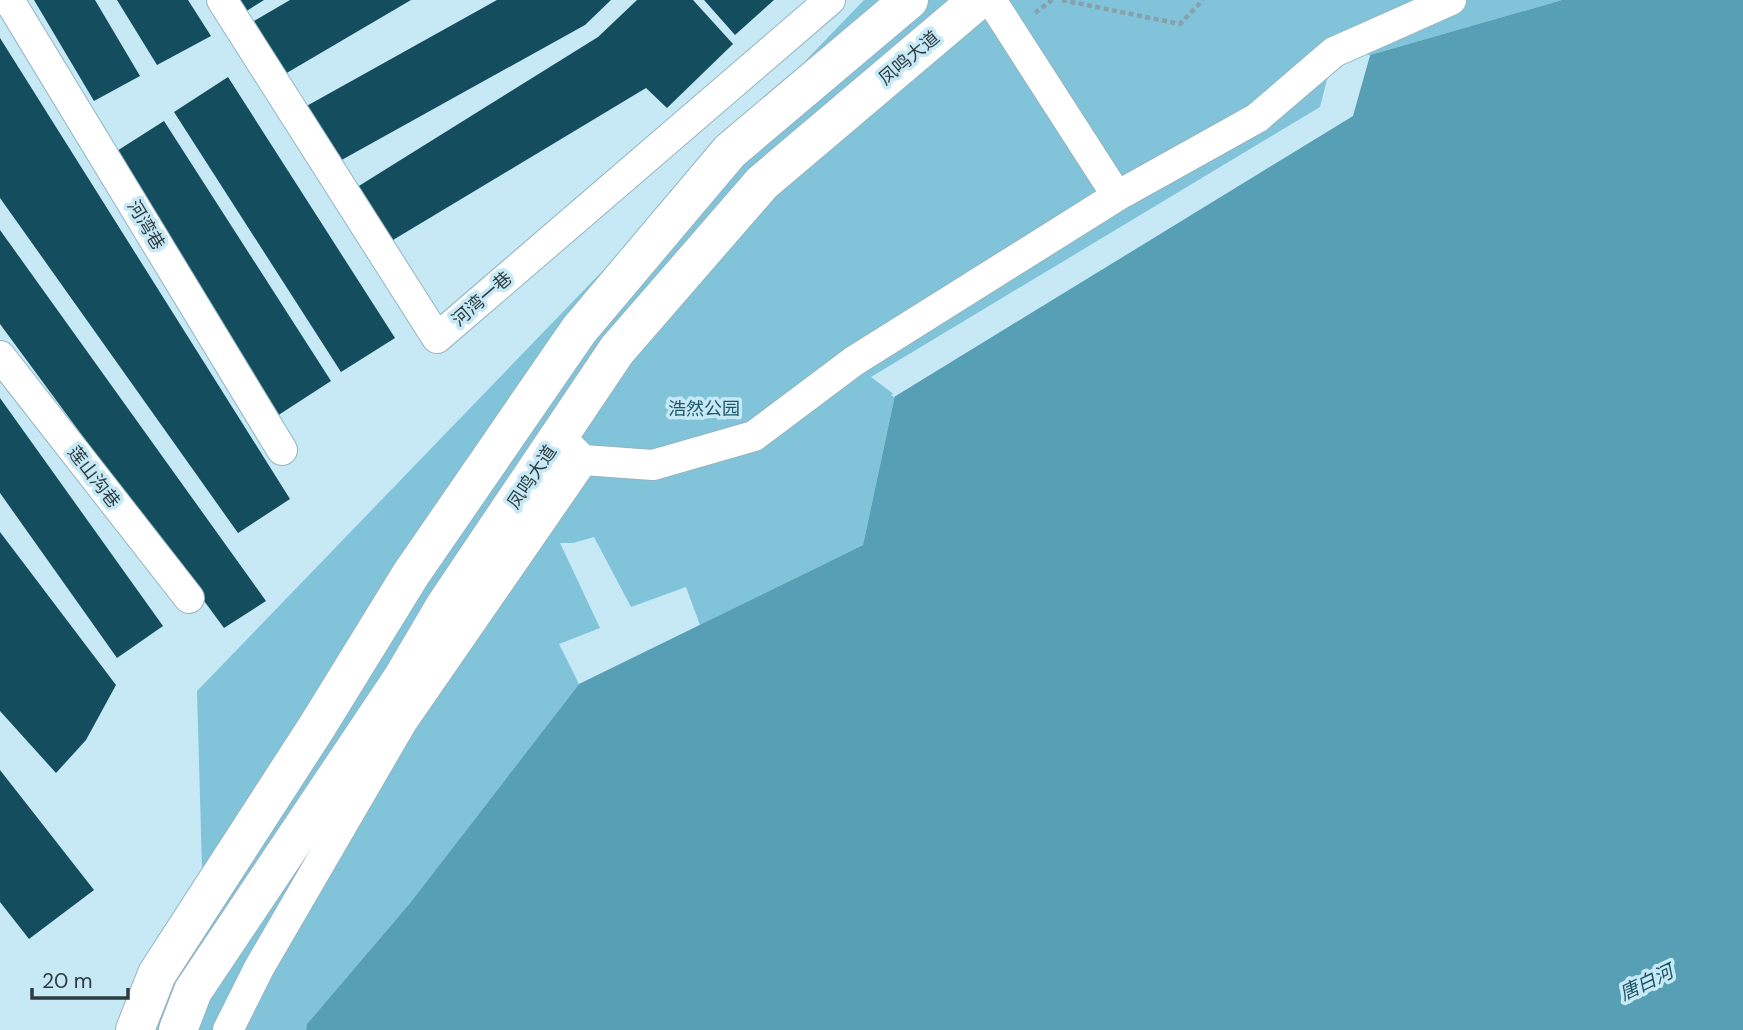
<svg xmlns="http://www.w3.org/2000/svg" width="1743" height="1030" viewBox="0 0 1743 1030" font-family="'DM Sans','Noto Sans SC',sans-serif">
<rect width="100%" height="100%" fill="#c6e9f5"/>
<path fill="#81c4da" d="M 864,0 L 1562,0 L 1370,55 L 1334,52 L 1320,107 L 871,377 L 895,395 L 863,545 L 700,625 L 686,587 L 631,607 L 594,537 L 573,543 L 560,543 L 600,628 L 559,644 L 579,684 L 410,903 L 307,1024 L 306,1030 L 135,1030 L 203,903 L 197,691 Z"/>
<path fill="#579fb5" d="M 1562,0 L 1743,0 L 1743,1030 L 306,1030 L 307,1024 L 410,903 L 579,684 L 863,545 L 895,395 L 1352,116 L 1370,55 Z"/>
<path fill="#c6e9f5" d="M 1367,55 L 1370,55 L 1353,116 L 894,397 L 891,395 L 1350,114 Z"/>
<path fill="#144e5e" d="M 34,0 L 95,0 L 140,76 L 94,101 Z
M 117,0 L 188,0 L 211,36 L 157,65 Z
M 238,0 L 264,0 L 245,12 Z
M 290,0 L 411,0 L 285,74 L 254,21 Z
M 497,0 L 611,0 L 585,25 L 338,162 L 303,108 Z
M 637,0 L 693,0 L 733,44 L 667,108 L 646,88 L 388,243 L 354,189 L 598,37 Z
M 704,0 L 774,0 L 735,35 Z
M 0,38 L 290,499 L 238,533 L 0,198 Z
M 228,77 L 395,338 L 341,372 L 174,112 Z
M 164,121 L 331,381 L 277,416 L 109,156 Z
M 0,230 L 266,601 L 224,628 L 0,324 Z
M 0,398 L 163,626 L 117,658 L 0,493 Z
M 0,532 L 116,685 L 86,740 L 56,773 L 0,711 Z
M 0,770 L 94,890 L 29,939 L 0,902 Z"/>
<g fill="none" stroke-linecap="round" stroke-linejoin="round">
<defs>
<path id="street" d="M 9,0 L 282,450
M 222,0 L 437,338 L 830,0
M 1117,196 L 1257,118 L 1334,52 L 1451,0
M 0,356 L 189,598
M 559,436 L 583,460 L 653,465 L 754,436 L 854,361 L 1117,196 L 991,0
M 228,1030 L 259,968 L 402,722 L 583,460"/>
<path id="secondary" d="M 135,1030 L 157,974 L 318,725 L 411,574 L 579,330 L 730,151 L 909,0
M 178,1030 L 193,991 L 403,677 L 446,604 L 617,350 L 762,183 L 978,0"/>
</defs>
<use href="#street" stroke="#93b4c0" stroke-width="32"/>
<use href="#secondary" stroke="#93b4c0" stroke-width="40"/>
<path stroke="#87a1aa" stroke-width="4.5" stroke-dasharray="5 3.5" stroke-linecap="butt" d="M 1062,0 L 1180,24 L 1203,0
M 1035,13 L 1052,0"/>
<use href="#street" stroke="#fff" stroke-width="30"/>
<use href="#secondary" stroke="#fff" stroke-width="38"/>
</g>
<g text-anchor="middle" stroke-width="7" stroke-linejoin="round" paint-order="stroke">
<g font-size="18" fill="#2e3c41" stroke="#c6e9f5">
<text transform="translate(909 58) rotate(-40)" y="6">凤鸣大道</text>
<text transform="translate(146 225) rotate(59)" y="6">河湾巷</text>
<text transform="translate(482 299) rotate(-41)" y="6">河湾一巷</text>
<text transform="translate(94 477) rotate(52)" y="6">莲山沟巷</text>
<text transform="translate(532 477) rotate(-56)" y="6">凤鸣大道</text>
</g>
<g font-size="18" fill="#1c5768" stroke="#c6e9f5">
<text x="704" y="415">浩然公园</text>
</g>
<g font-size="19" font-style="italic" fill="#195566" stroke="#c6e9f5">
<text transform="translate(1646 982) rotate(-26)" y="7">唐白河</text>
</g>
</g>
<path d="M32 988v10h96v-10" fill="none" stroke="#2e3c41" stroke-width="3.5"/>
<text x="42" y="988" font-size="21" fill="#2e3c41" stroke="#c6e9f5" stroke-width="5" paint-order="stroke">20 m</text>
</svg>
